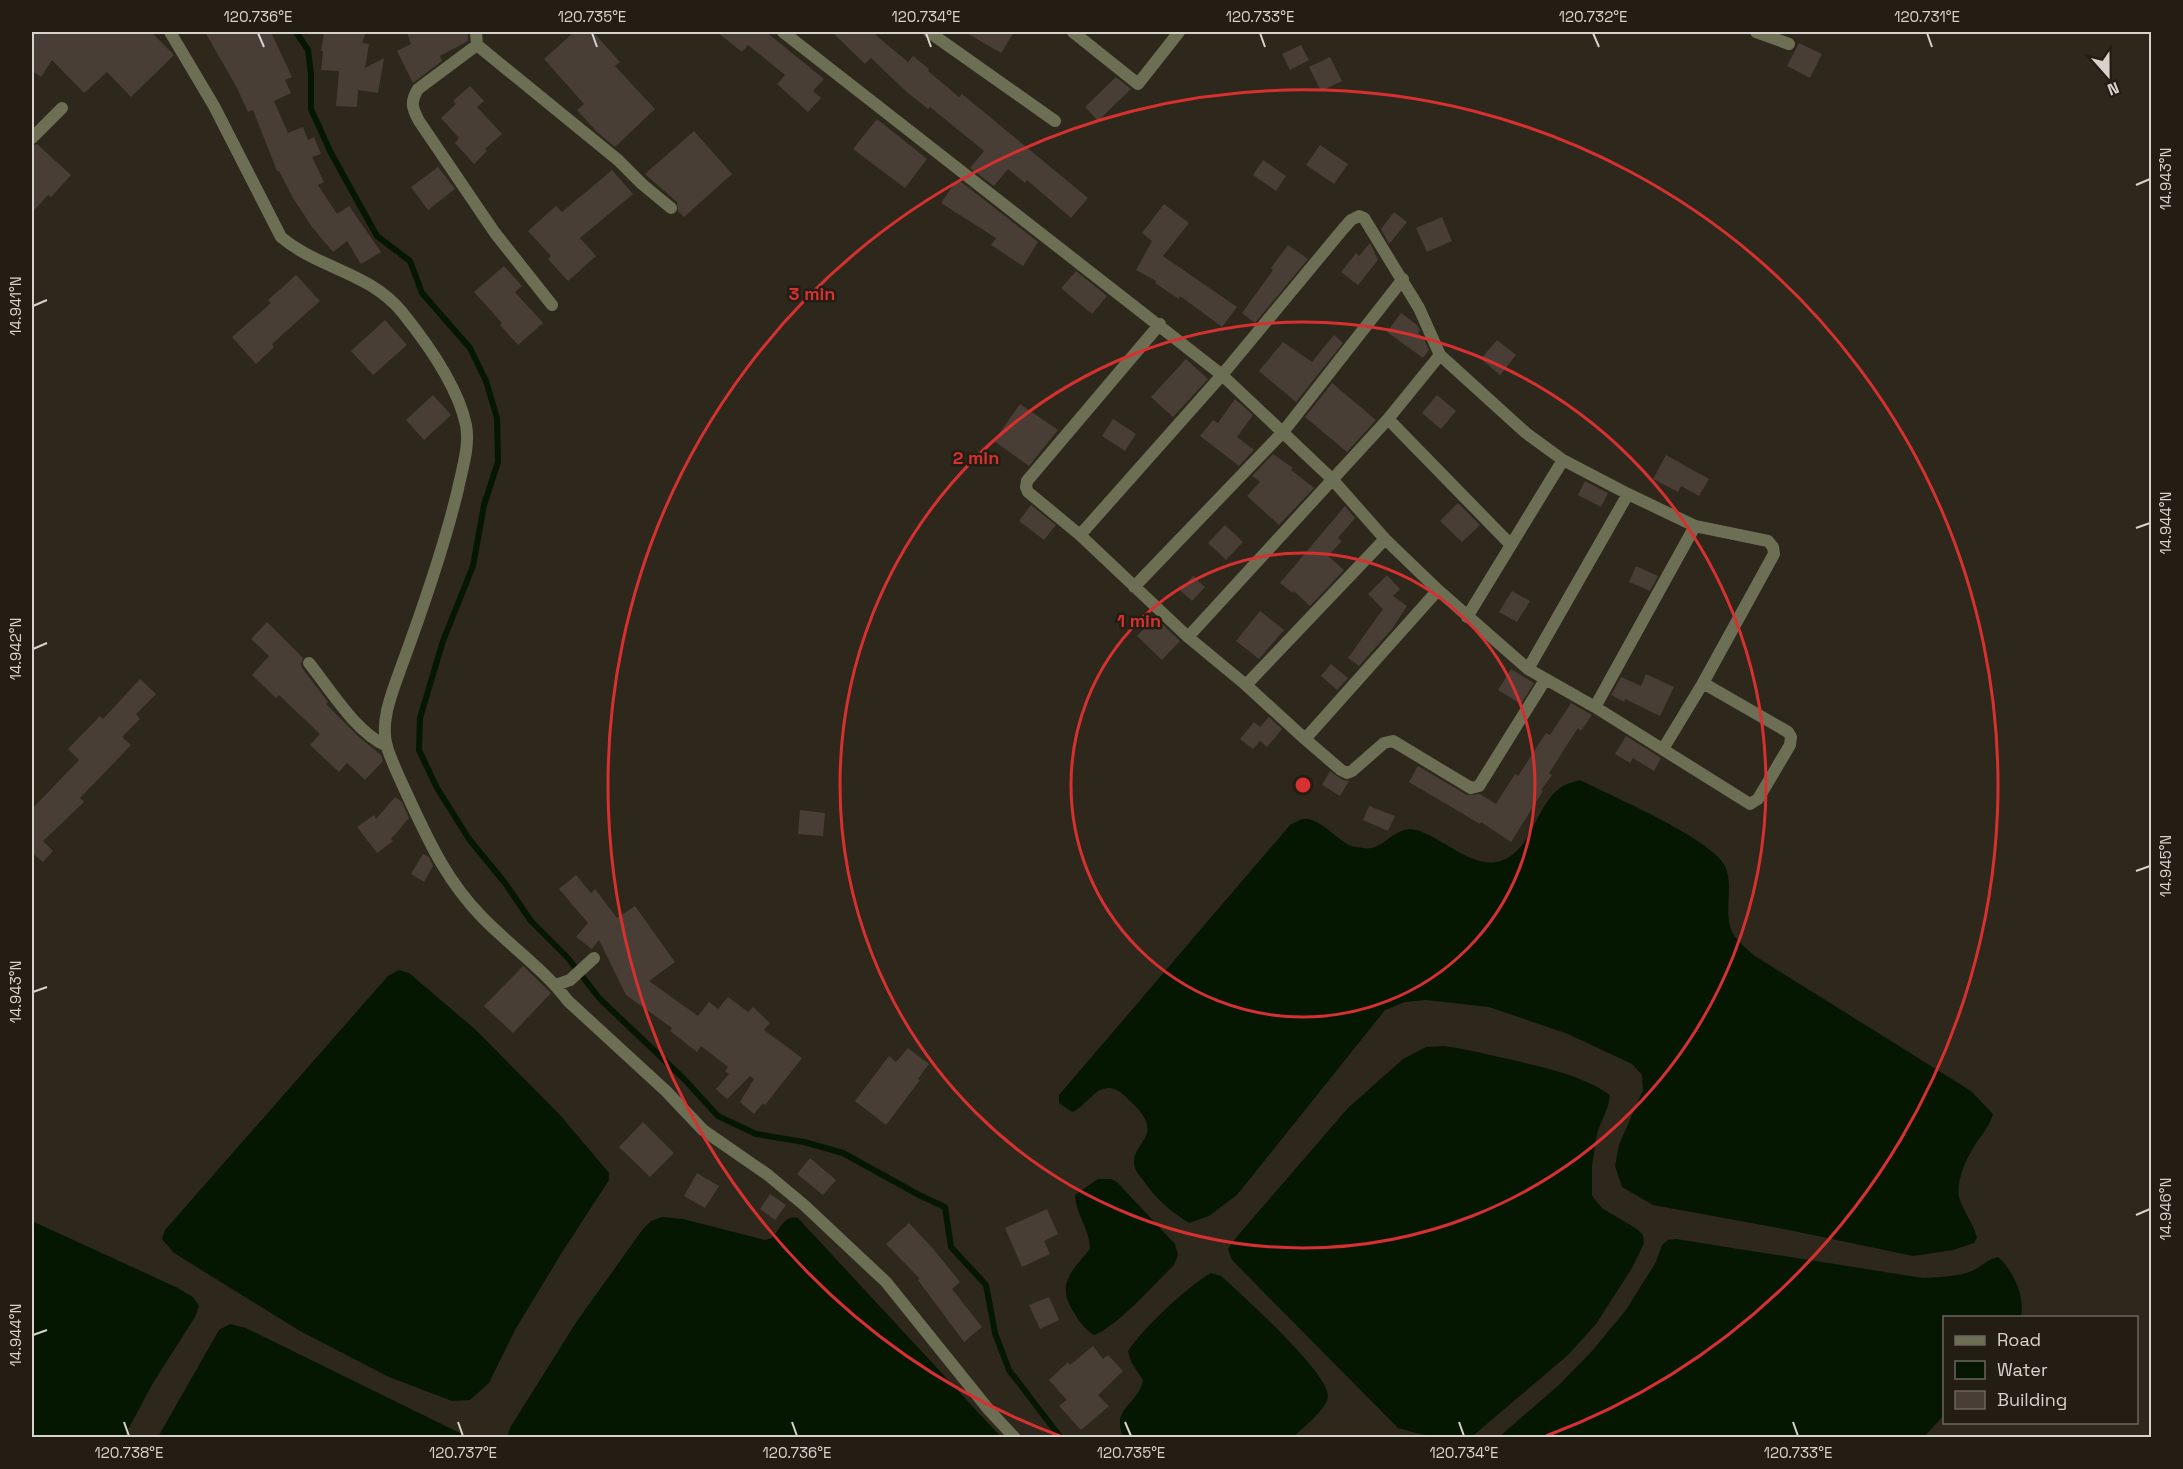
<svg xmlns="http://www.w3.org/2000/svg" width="2183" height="1469" viewBox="0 0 2183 1469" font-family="'Space Grotesk',sans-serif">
<rect width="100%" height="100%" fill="#2d271c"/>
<path fill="#061701" d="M 1580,780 C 1611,796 1711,838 1725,866 C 1735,888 1721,918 1735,937 C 1741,944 1748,950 1755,956 L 1971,1091 L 1993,1114 C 1989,1129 1979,1137 1972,1150 C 1964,1163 1955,1185 1960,1200 C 1964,1213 1974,1224 1977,1238 L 1974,1243 L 1953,1250 L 1913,1256 L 1789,1230 L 1653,1205 L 1622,1187 L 1615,1166 L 1619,1145 L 1643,1090 L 1642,1075 L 1632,1064 L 1568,1034 L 1489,1007 L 1426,1000 L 1405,1002 L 1385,1010 L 1237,1195 L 1209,1216 L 1189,1223 C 1169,1210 1156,1199 1143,1180 C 1140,1176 1136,1172 1135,1168 C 1127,1143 1169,1137 1132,1103 C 1126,1097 1119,1089 1110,1088 C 1094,1087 1086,1107 1072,1112 L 1059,1103 L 1059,1095 L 1290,825 C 1294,823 1299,820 1303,819 C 1317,816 1337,839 1349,845 C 1353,847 1359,847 1363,848 C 1383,852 1395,824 1416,830 C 1440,836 1470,867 1496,862 C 1534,854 1533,805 1563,786 C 1568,783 1575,782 1580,780 Z
M 399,970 L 409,973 L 476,1030 L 560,1115 L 609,1173 L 609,1180 L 561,1254 L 515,1330 L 489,1383 L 470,1400 L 452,1401 L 389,1377 L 300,1331 L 203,1271 L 173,1252 L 162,1239 L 165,1230 L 388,976 Z
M 1444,1046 C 1467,1049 1490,1055 1513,1060 C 1545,1068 1582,1075 1610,1095 L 1608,1106 L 1597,1133 L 1592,1166 L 1592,1196 L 1602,1208 L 1637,1229 L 1643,1235 L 1644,1243 L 1632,1268 L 1596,1324 L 1568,1355 L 1475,1434 C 1450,1442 1422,1435 1398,1428 L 1232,1260 L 1228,1249 L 1234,1240 L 1348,1108 L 1403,1059 L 1426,1047 Z
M 1098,1179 L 1111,1179 L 1117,1182 L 1175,1244 L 1178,1255 L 1174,1265 C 1155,1283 1117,1327 1094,1335 C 1085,1329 1080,1323 1075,1314 C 1055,1285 1071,1272 1090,1249 C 1090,1229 1076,1215 1075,1195 Z
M 662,1217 L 683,1219 L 765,1240 L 772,1238 C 781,1228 784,1215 798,1218 L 1001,1437 L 507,1437 L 511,1426 L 577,1321 L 643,1229 L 651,1221 Z
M 32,1221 L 178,1288 L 193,1297 L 199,1306 L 195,1317 L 153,1383 L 124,1437 L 32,1437 Z
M 1676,1239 L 1923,1278 C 1939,1277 1957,1277 1972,1271 C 1982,1267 1987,1259 1998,1257 C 2014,1271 2025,1297 2021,1317 L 1944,1318 L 1944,1415 L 1924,1437 L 1499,1437 L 1559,1385 L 1592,1351 L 1626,1310 L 1656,1262 L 1662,1245 L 1668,1240 Z
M 1211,1273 L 1221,1276 C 1241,1294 1328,1372 1328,1396 C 1328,1408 1302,1429 1293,1437 L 1123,1437 C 1111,1406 1138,1406 1143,1380 L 1131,1362 L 1128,1351 C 1141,1330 1190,1284 1211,1273 Z
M 230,1324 L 246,1328 L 468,1437 L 158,1437 L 219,1330 Z"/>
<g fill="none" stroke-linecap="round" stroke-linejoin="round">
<path stroke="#061701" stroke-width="6" d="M 296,32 L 308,50 L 311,74 L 311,109 L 331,153 L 377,236 L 410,261 L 422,293 L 470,348 L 486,381 L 497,418 L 498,462 L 484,505 L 473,566 L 443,641 L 420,718 L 419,750 L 437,788 L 469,839 L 505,883 L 531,921 L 567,957 L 600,999 L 684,1079 L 718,1116 L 756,1134 L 804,1142 L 843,1153 L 919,1195 L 945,1207 L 951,1247 L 986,1285 L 995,1333 L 1009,1370 L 1061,1438"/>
</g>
<path fill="#493e36" d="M 32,32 L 151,32 L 174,55 L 131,97 L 107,72 L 84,93 L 52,60 L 41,77 L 32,71 Z
M 205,32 L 271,32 L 292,77 L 285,80 L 291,93 L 274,101 L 288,133 L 303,127 L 308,140 L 314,137 L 321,154 L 312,157 L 324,182 L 318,185 L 337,214 L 349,206 L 381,252 L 361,264 L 347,241 L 333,252 L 312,227 L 293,198 L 279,171 L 277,171 L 253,110 L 248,112 L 237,88 Z
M 324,32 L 366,32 L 362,43 L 369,44 L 365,68 L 384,58 L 378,93 L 358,90 L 357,107 L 336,106 L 339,71 L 321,70 L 323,51 L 321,51 Z
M 407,32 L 468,32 L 468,41 L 440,56 L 442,61 L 413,83 L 397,51 L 411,44 Z
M 574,32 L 593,32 L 620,62 L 615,66 L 655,109 L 615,147 L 597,132 L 577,110 L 584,104 L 544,59 Z
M 717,32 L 766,32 L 824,79 L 813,91 L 821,98 L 808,112 L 777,84 L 785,75 L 748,45 L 742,52 Z
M 832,32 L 872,32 L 908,62 L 913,56 L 929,69 L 928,71 L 959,97 L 962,94 L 1088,198 L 1071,218 L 1027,180 L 1025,183 L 1008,169 L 994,186 L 970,168 L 984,151 L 930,107 L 928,109 L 909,94 L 871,58 L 865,64 Z
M 965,32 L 1014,32 L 1001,53 Z
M 1799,43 L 1822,54 L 1810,78 L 1787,66 Z
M 1301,45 L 1309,60 L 1290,70 L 1282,54 Z
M 1330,57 L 1342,81 L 1321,91 L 1309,67 Z
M 1116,77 L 1131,89 L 1098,121 L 1085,107 Z
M 470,86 L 484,101 L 477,107 L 502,134 L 485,149 L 487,151 L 474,164 L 455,143 L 459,138 L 441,118 L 456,104 L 453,101 Z
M 877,119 L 927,159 L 905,188 L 853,149 Z
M 694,131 L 732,174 L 684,217 L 678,211 L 677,202 L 645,174 Z
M 37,144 L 71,175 L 51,197 L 48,195 L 32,213 L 32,146 Z
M 1320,145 L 1348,164 L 1334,184 L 1306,165 Z
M 1263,160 L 1286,176 L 1276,191 L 1253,175 Z
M 438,167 L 455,189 L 428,210 L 411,187 Z
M 612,170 L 633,194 L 580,238 L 596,256 L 568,281 L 548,259 L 551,256 L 528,231 L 556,206 L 562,212 Z
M 956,181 L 958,182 L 960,181 L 1038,242 L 1023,266 L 991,245 L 996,238 L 941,203 Z
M 1164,204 L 1189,223 L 1163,256 L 1237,307 L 1222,327 L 1180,296 L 1179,299 L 1155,283 L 1156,281 L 1136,270 L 1152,241 L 1142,233 Z
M 1394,212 L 1407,222 L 1389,244 L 1381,229 Z
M 1442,217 L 1452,241 L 1427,252 L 1416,228 Z
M 1370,243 L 1378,260 L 1358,285 L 1341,272 L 1356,253 L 1359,256 Z
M 1288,245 L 1308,259 L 1255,323 L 1242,313 L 1273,270 L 1271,268 Z
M 504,266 L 522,286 L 515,292 L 543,323 L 518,345 L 500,325 L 502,323 L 474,292 Z
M 1076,271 L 1107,296 L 1092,314 L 1061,288 Z
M 296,275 L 320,301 L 272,344 L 274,347 L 256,364 L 232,337 L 271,303 L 268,300 Z
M 1401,313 L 1417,325 L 1420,330 L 1418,333 L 1423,337 L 1429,350 L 1423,358 L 1387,332 Z
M 385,320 L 407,345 L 373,375 L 351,351 Z
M 1334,335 L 1343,343 L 1296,402 L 1259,371 L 1283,342 L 1312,362 Z
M 1497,340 L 1516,355 L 1500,375 L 1481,359 Z
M 1186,359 L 1208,379 L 1173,417 L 1151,397 Z
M 1332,383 L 1376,420 L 1347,452 L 1305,417 Z
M 433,395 L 451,415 L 424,440 L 406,420 Z
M 1437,395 L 1456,411 L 1441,429 L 1422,413 Z
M 1235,399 L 1253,415 L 1237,437 L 1254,450 L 1239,466 L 1200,436 L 1213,420 L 1218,423 Z
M 1020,404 L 1058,430 L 1029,466 L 994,441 Z
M 1113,419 L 1136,434 L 1125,451 L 1102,436 Z
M 1273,454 L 1293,468 L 1291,470 L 1314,488 L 1279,525 L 1247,496 L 1260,482 L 1252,476 Z
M 1666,455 L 1709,479 L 1699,496 L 1681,486 L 1678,492 L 1653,479 Z
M 1585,481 L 1608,493 L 1601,507 L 1578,495 Z
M 1458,503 L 1480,525 L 1462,542 L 1440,521 Z
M 1031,505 L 1056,525 L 1044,540 L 1019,521 Z
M 1345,506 L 1355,518 L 1338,538 L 1342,541 L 1328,556 L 1344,570 L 1310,606 L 1294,591 L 1293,593 L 1280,583 Z
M 1225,525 L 1243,542 L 1226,560 L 1208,543 Z
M 1636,566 L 1658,576 L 1650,591 L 1629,582 Z
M 1387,575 L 1400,589 L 1393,596 L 1407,606 L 1392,629 L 1359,666 L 1348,658 L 1383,609 L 1368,594 Z
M 1193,576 L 1205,587 L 1192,601 L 1180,590 Z
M 1512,591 L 1530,601 L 1517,622 L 1499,612 Z
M 1260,611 L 1284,630 L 1259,659 L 1236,641 Z
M 1155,617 L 1180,641 L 1162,660 L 1137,636 Z
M 267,622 L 303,658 L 301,664 L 302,668 L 328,702 L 326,704 L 359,737 L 381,755 L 383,761 L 365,780 L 347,763 L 339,772 L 310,745 L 320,734 L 279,695 L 276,698 L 252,675 L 269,656 L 251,639 Z
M 1331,664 L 1348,678 L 1337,690 L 1321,676 Z
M 1511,669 L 1534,683 L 1521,704 L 1498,690 Z
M 1646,674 L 1674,687 L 1660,716 L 1625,699 L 1624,702 L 1611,695 L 1621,677 L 1641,686 Z
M 140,679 L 156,694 L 136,714 L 140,719 L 122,737 L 131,745 L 80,798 L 84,802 L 43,841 L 53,851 L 43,862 L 32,853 L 32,809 L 79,760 L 68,749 L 100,716 L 103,719 Z
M 1571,703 L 1592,715 L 1581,731 L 1578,728 L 1549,773 L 1552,775 L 1541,790 L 1543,791 L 1511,842 L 1481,822 L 1480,824 L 1409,782 L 1418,766 L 1467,795 L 1480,794 L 1496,804 L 1515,774 L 1518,776 L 1546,733 L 1550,735 Z
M 1269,717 L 1282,729 L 1267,747 L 1260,741 L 1253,749 L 1240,739 L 1254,722 L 1260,727 Z
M 1626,736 L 1661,758 L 1654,771 L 1633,758 L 1630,763 L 1615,754 Z
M 1330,771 L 1343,780 L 1349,781 L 1340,796 L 1322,785 Z
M 395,797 L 402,802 L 409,818 L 391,839 L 393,841 L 377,853 L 357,827 L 374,815 L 376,819 Z
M 1369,806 L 1395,816 L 1388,831 L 1363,820 Z
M 800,810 L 825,813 L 823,836 L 798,834 Z
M 423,854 L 429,857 L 433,866 L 424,882 L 411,874 Z
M 576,875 L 591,893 L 595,889 L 617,918 L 635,906 L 675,962 L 649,981 L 698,1016 L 709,1002 L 718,1009 L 728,997 L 748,1012 L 753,1007 L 770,1023 L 764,1030 L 802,1058 L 765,1105 L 763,1103 L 754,1114 L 740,1102 L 754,1079 L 750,1076 L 727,1099 L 716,1089 L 729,1074 L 725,1071 L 728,1067 L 701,1046 L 697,1052 L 670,1031 L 672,1028 L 626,995 L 599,940 L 592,949 L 576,937 L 588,923 L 559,889 Z
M 523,966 L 551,993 L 513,1033 L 484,1006 Z
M 908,1048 L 929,1064 L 918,1079 L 920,1080 L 886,1125 L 855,1101 L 889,1056 L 896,1062 Z
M 643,1122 L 674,1153 L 650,1177 L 619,1147 Z
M 810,1158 L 836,1180 L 823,1195 L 797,1174 Z
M 697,1173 L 719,1186 L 705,1208 L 684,1196 Z
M 770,1194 L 786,1205 L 775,1220 L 760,1209 Z
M 1047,1209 L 1058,1234 L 1044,1241 L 1050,1254 L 1022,1267 L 1005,1228 Z
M 909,1223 L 935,1251 L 960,1282 L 952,1289 L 982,1327 L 964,1342 L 918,1280 L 920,1279 L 886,1244 Z
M 1049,1297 L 1059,1320 L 1040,1329 L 1029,1305 Z
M 1093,1346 L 1103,1359 L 1108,1355 L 1123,1371 L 1098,1395 L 1109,1406 L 1081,1430 L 1059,1406 L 1067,1400 L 1049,1380 L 1068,1362 L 1070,1365 Z"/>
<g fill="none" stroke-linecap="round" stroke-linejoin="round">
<path stroke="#6d6f54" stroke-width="12" d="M 170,32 L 214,106 L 281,237 C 319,269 369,272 402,312 C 427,343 458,387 466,425 C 470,446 462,469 458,489 C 444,548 424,605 403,662 C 394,688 379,720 387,747 C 393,766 403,785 411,803 C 431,846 448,882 482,917 C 510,946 544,969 568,1001 L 666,1091 L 703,1130 L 768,1175 L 804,1205 L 886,1282 L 989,1410 L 1015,1438
M 476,32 L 477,45 L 618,160 L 642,184 L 671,208
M 783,32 L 1222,375 L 1332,479 L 1385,539 L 1438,590 L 1528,669 L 1595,707 L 1750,804 L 1758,799 L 1790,745 L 1791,737 L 1788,732 L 1703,683 L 1774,554 L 1773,547 L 1768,541 L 1695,526 L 1628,494 L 1563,460 L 1526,433 L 1440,355 L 1419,308 L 1364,218 L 1359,216 L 1351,220 L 1343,229 L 1222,375 L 1080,535
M 929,32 L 1055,121
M 1073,32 L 1138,84 L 1179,32
M 1756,32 L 1789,44
M 477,45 L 418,89 C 410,102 412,108 419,121 L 495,233 L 552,305
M 32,138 L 62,108
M 1160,324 L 1027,481 L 1026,487 L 1028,492 L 1080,535 L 1188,637 L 1246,685
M 1388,419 L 1511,545
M 1134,587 L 1283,432 L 1403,279
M 1438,590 L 1305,739 L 1341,770 L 1347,773 L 1352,771 L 1384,743 L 1393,741 L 1471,788 L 1479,786 L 1545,680
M 1467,617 L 1563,460
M 1188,637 L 1388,419 L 1440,355
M 309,663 C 330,689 356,733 387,746
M 1528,669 L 1628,494
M 1595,707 L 1695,526
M 1305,739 L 1246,685 L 1385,539
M 1663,749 L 1703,683
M 556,985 L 570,980 L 594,958"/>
</g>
<path fill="none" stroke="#d7d3cc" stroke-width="2" d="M 258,33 L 264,47M 592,33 L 597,47M 926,33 L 931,47M 1260,33 L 1265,47M 1593,33 L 1599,47M 1927,33 L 1932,47M 2136,185 L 2150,179M 33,306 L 47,300M 2136,528 L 2150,523M 33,649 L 47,643M 2136,871 L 2150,866M 33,992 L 47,987M 2136,1215 L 2150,1209M 33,1335 L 47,1330M 124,1422 L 129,1436M 458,1422 L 463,1436M 792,1422 L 797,1436M 1125,1422 L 1131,1436M 1459,1422 L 1464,1436M 1793,1422 L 1798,1436"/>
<g fill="none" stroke="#d63130" stroke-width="3">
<circle cx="1303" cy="785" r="232"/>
<circle cx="1303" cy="785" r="463"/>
<path d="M1060 1436A695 695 0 1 1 1546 1436"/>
</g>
<circle cx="1303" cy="785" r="9" fill="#d63130" stroke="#231d13" stroke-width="3"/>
<g font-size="18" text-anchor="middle" font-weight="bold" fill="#d63130" stroke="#231d13" stroke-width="5" stroke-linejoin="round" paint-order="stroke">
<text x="812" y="300">3 min</text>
<text x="976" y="464">2 min</text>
<text x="1139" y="627">1 min</text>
</g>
<rect width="2183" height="1469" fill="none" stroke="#231d13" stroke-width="66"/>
<rect x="1943" y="1316" width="195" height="108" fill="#231d13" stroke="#6b665d" stroke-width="1.5"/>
<rect x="1955" y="1336" width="30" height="9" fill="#6d6f54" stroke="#6b665d" stroke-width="1.5"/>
<text x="1997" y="1346" font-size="18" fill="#d7d3cc">Road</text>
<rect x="1955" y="1361" width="30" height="18" fill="#061701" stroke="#6b665d" stroke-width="1.5"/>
<text x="1997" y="1376" font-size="18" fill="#d7d3cc">Water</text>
<rect x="1955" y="1391" width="30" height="18" fill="#493e36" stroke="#6b665d" stroke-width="1.5"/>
<text x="1997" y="1406" font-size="18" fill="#d7d3cc">Building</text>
<g transform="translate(2108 75) rotate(159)" stroke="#231d13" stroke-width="4.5" paint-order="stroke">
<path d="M0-4.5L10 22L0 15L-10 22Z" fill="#d7d3cc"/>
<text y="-9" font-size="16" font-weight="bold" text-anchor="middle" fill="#d7d3cc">N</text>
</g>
<rect x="33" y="33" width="2117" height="1403" fill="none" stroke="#d7d3cc" stroke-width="2"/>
<g font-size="15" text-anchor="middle" fill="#d7d3cc">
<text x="258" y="22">120.736°E</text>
<text x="592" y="22">120.735°E</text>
<text x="926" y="22">120.734°E</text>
<text x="1260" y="22">120.733°E</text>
<text x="1593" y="22">120.732°E</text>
<text x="1927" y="22">120.731°E</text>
<text transform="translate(2166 179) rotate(-90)" y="5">14.943°N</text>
<text transform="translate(16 306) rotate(-90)" y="5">14.941°N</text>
<text transform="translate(2166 523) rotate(-90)" y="5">14.944°N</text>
<text transform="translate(16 649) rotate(-90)" y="5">14.942°N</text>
<text transform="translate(2166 866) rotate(-90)" y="5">14.945°N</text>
<text transform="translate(16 992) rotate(-90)" y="5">14.943°N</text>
<text transform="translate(2166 1209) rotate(-90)" y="5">14.946°N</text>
<text transform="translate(16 1335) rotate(-90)" y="5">14.944°N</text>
<text x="129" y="1458">120.738°E</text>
<text x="463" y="1458">120.737°E</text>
<text x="797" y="1458">120.736°E</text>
<text x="1131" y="1458">120.735°E</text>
<text x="1464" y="1458">120.734°E</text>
<text x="1798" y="1458">120.733°E</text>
</g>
</svg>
